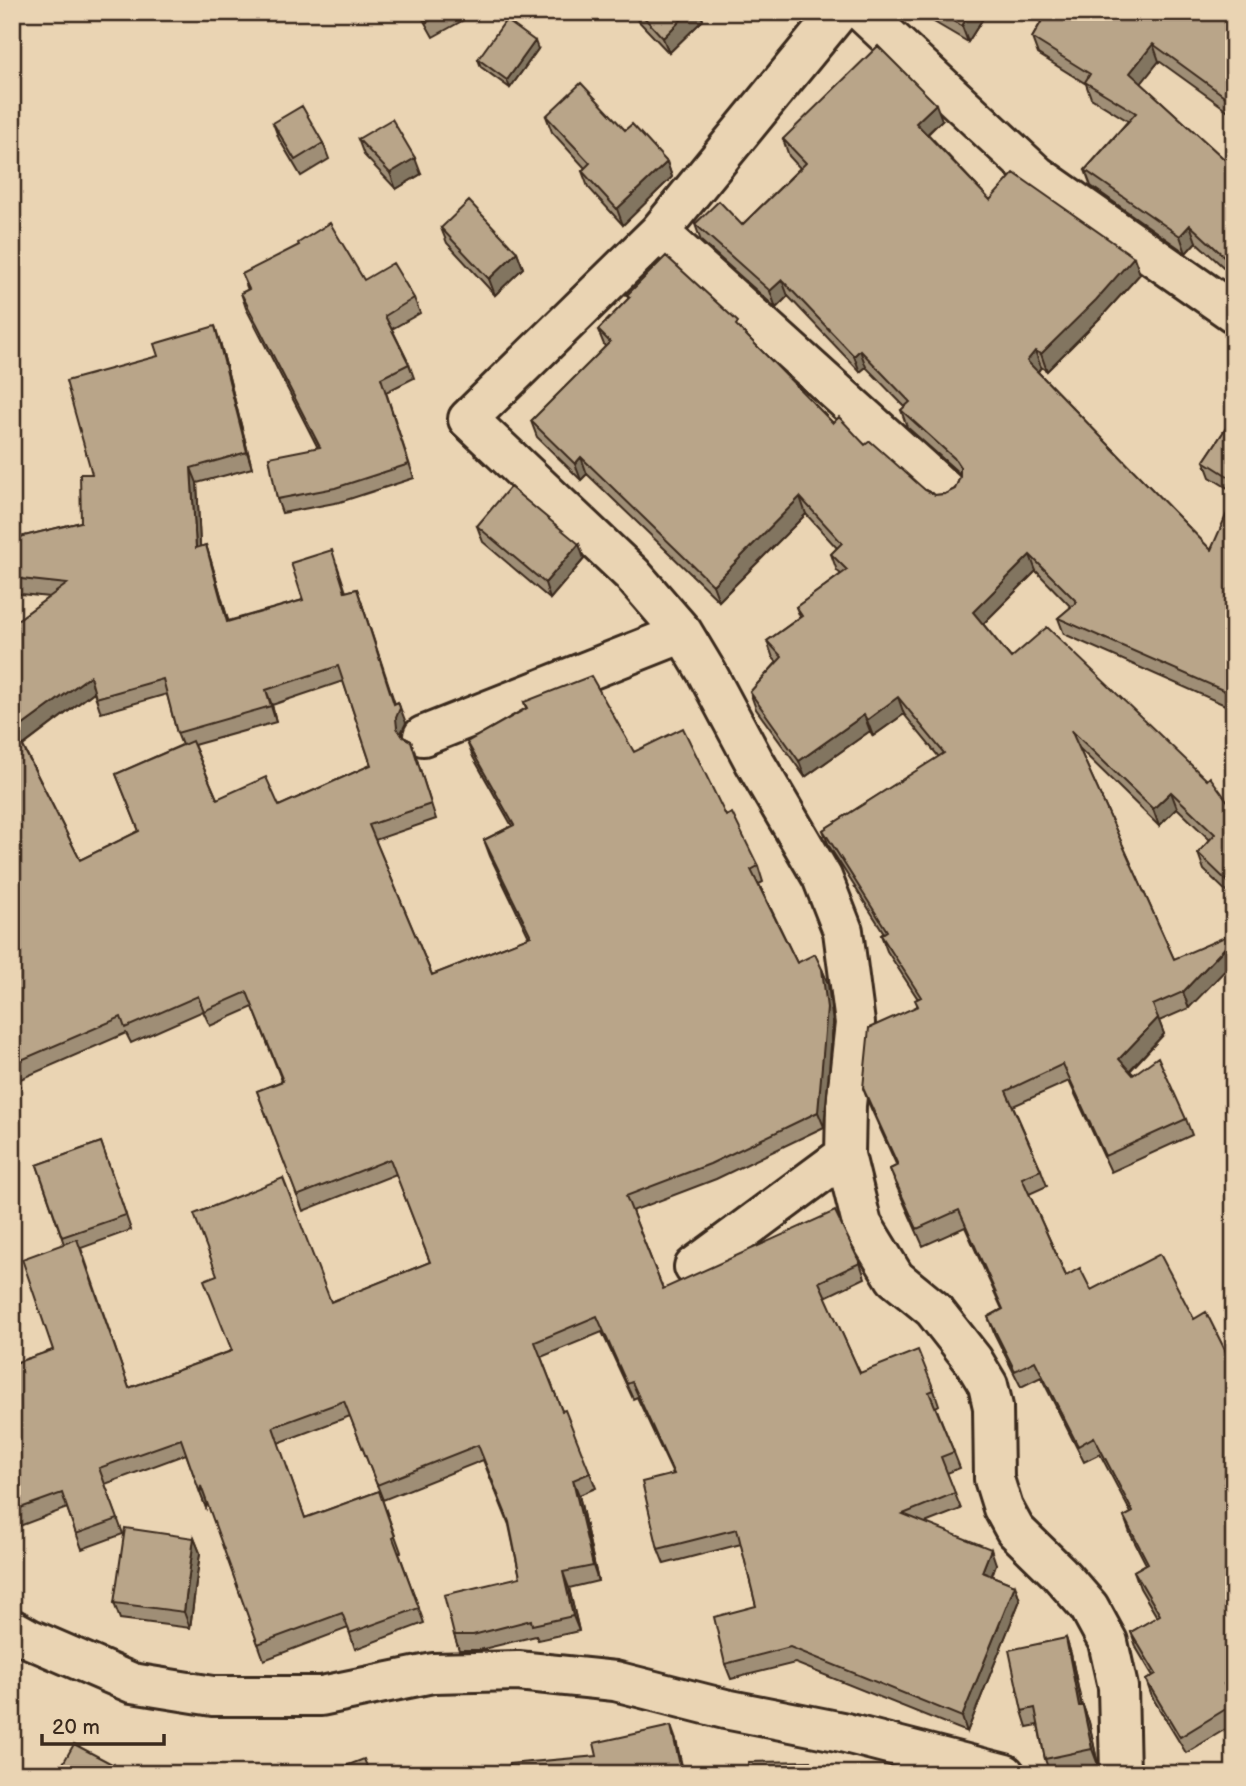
<svg xmlns="http://www.w3.org/2000/svg" width="1246" height="1786" viewBox="0 0 1246 1786" font-family="'Balsamiq Sans',sans-serif">
<rect width="100%" height="100%" fill="#ead4b3"/>
<filter id="ink" filterUnits="userSpaceOnUse"><feTurbulence type="fractalNoise" baseFrequency=".0143" numOctaves="2"/><feDisplacementMap in="SourceGraphic" scale="14" xChannelSelector="R" yChannelSelector="G"/><feConvolveMatrix kernelMatrix="1 2 1 2 8 2 1 2 1" color-interpolation-filters="sRGB"/></filter>
<g filter="url(#ink)">
<g fill="none" stroke-linecap="round" stroke-linejoin="round">
<defs>
<path id="street" d="M 839,12 L 659,232 L 468,419 L 632,574 L 683,633 L 707,673 L 754,761 L 822,877 L 843,931 L 855,1023 L 846,1105 L 845,1155 L 862,1224 L 895,1278 L 933,1309 L 973,1360 L 988,1385 L 993,1407 L 994,1479 L 1003,1508 L 1015,1530 L 1059,1573 L 1089,1607 L 1108,1642 L 1118,1687 L 1120,1774
M 862,12 L 1037,175 L 1234,313
M 659,232 L 945,490
M 423,736 L 683,633
M 694,1267 L 845,1155
M 12,1629 L 30,1639 L 132,1683 L 213,1696 L 321,1696 L 433,1673 L 518,1671 L 615,1681 L 725,1709 L 842,1732 L 1005,1774"/>
</defs>
<use href="#street" stroke="#3b2a1e" stroke-width="44"/>
<use href="#street" stroke="#ead4b3" stroke-width="38"/>
</g>
<path fill="#9f8e76" stroke="#3b2a1e" stroke-width="2" fill-rule="evenodd" d="M 419,12 L 478,12 L 433,37 Z
M 630,12 L 700,12 L 703,20 L 669,53 Z
M 922,12 L 987,12 L 968,42 L 922,15 Z
M 1026,12 L 1234,12 L 1234,115 L 1159,61 L 1141,83 L 1234,168 L 1234,273 L 1232,275 L 1196,242 L 1186,253 L 1091,186 L 1085,170 L 1128,121 L 1091,98 L 1086,84 L 1038,54 L 1032,38 L 1041,22 Z
M 538,49 L 510,88 L 481,67 L 478,59 Z
M 546,116 L 625,130 L 667,162 L 672,177 L 623,225 L 588,187 L 582,171 L 585,168 L 552,132 Z
M 942,120 L 928,134 L 990,200 L 1140,274 L 1102,316 L 1047,371 L 1041,367 L 1038,372 L 1211,550 L 1234,505 L 1234,709 L 1064,634 L 1058,618 L 1071,607 L 1036,571 L 983,624 L 1011,658 L 1234,810 L 1234,899 L 1204,870 L 1198,853 L 1210,840 L 1177,808 L 1159,826 L 1079,748 L 1174,959 L 1189,1008 L 1159,1021 L 1164,1034 L 1130,1071 L 1186,1119 L 1192,1135 L 1111,1172 L 1069,1081 L 1013,1106 L 1041,1170 L 1047,1186 L 1029,1194 L 1066,1276 L 1091,1290 L 1194,1319 L 1234,1368 L 1234,1698 L 1232,1699 L 1234,1701 L 1234,1724 L 1186,1753 L 1152,1697 L 1146,1680 L 1153,1676 L 1137,1649 L 1131,1632 L 1157,1617 L 1140,1588 L 1134,1571 L 1146,1564 L 1130,1533 L 1124,1517 L 1131,1513 L 1100,1454 L 1084,1462 L 1041,1377 L 1021,1387 L 994,1333 L 988,1317 L 1002,1309 L 965,1227 L 923,1246 L 896,1185 L 890,1169 L 897,1166 L 869,1104 L 863,1088 L 917,1006 L 918,999 L 887,951 L 881,935 L 884,933 L 829,846 L 823,830 L 939,757 L 904,714 L 873,736 L 870,731 L 805,777 L 756,709 L 750,692 L 777,662 L 773,658 L 767,641 L 800,617 L 796,607 L 841,574 L 837,571 L 831,554 L 837,548 L 806,514 L 719,601 L 587,474 L 581,480 L 537,437 L 531,421 L 605,347 L 598,330 L 629,298 L 627,295 L 741,330 L 833,423 L 925,490 L 935,495 L 945,494 L 955,489 L 960,477 L 960,474 L 907,427 L 901,410 L 905,407 L 866,367 L 860,372 L 788,296 L 776,308 L 701,241 L 695,224 L 742,225 L 800,168 L 789,156 L 783,139 Z
M 273,123 L 323,143 L 329,159 L 301,176 L 279,139 Z
M 358,139 L 421,174 L 396,189 L 364,155 Z
M 441,228 L 517,252 L 523,268 L 495,295 L 447,243 Z
M 242,274 L 364,280 L 414,298 L 420,313 L 392,329 L 409,364 L 414,378 L 386,392 L 414,478 L 340,502 L 282,513 L 277,499 L 318,448 L 246,308 L 241,293 L 248,290 Z
M 220,342 L 252,468 L 197,483 L 200,547 L 206,545 L 211,561 L 228,621 L 303,600 L 337,565 L 346,592 L 357,589 L 394,703 L 406,723 L 401,735 L 403,737 L 411,741 L 436,819 L 375,840 L 432,975 L 529,937 L 490,856 L 484,840 L 512,826 L 473,757 L 467,742 L 526,708 L 524,702 L 634,752 L 726,816 L 758,866 L 763,882 L 759,884 L 797,963 L 822,969 L 828,984 L 833,1023 L 824,1127 L 716,1179 L 632,1211 L 663,1289 L 860,1263 L 865,1278 L 825,1297 L 860,1373 L 934,1390 L 939,1405 L 936,1407 L 960,1468 L 947,1473 L 961,1509 L 925,1523 L 996,1564 L 992,1576 L 1015,1585 L 1020,1600 L 967,1732 L 795,1663 L 731,1679 L 725,1664 L 756,1606 L 741,1544 L 664,1564 L 658,1549 L 673,1474 L 637,1397 L 633,1399 L 602,1332 L 541,1357 L 562,1411 L 590,1473 L 596,1488 L 579,1495 L 598,1581 L 569,1588 L 579,1631 L 538,1640 L 536,1636 L 479,1650 L 459,1650 L 454,1635 L 520,1577 L 509,1525 L 483,1460 L 383,1500 L 350,1416 L 278,1443 L 305,1518 L 379,1491 L 401,1552 L 399,1553 L 424,1623 L 355,1649 L 348,1628 L 264,1660 L 207,1501 L 206,1508 L 186,1454 L 105,1484 L 123,1534 L 82,1549 L 67,1508 L 17,1527 L 12,1513 L 12,1364 L 53,1350 L 64,1244 L 37,1165 L 101,1142 L 131,1230 L 81,1248 L 129,1388 L 231,1351 L 331,1302 L 430,1262 L 396,1174 L 303,1211 L 257,1091 L 282,1081 L 253,1007 L 210,1026 L 203,1011 L 131,1043 L 126,1033 L 18,1080 L 20,1086 L 12,1091 L 12,834 L 13,834 L 12,831 L 12,624 L 49,597 L 12,593 L 12,539 L 81,522 L 92,474 ZM 343,681 L 371,765 L 279,806 L 217,799 L 194,745 L 276,722 L 272,705 ZM 94,692 L 101,713 L 167,694 L 177,733 L 182,745 L 116,774 L 139,831 L 80,860 L 23,746 Z
M 1234,416 L 1234,492 L 1210,477 L 1204,461 Z
M 477,526 L 579,544 L 584,559 L 550,599 L 483,542 Z
M 194,1538 L 200,1553 L 190,1628 L 120,1619 L 114,1603 Z
M 1066,1638 L 1071,1654 L 1082,1706 L 1083,1706 L 1089,1722 L 1098,1765 L 1057,1774 L 1050,1774 L 1045,1759 L 1038,1725 L 1027,1727 L 1022,1711 Z"/>
<path fill="#827460" stroke="#3b2a1e" stroke-width="2" d="M 689,12 L 700,12 L 703,20 L 669,53 L 663,38 Z
M 970,12 L 987,12 L 968,42 L 962,26 Z
M 535,41 L 538,49 L 510,88 L 507,80 Z
M 1153,44 L 1159,61 L 1136,90 L 1130,73 Z
M 936,104 L 942,120 L 922,139 L 916,123 Z
M 415,158 L 421,174 L 396,189 L 390,173 Z
M 667,162 L 672,177 L 623,225 L 617,209 Z
M 1190,225 L 1196,242 L 1186,253 L 1180,236 Z
M 1234,250 L 1234,273 L 1232,275 L 1226,258 Z
M 517,252 L 523,268 L 495,295 L 489,279 Z
M 1134,257 L 1140,274 L 1102,316 L 1047,371 L 1041,354 Z
M 782,280 L 788,296 L 776,308 L 770,291 Z
M 215,326 L 220,342 L 252,468 L 247,452 Z
M 860,350 L 866,367 L 860,372 L 854,356 Z
M 1035,351 L 1041,367 L 1033,377 L 1027,361 Z
M 581,457 L 587,474 L 581,480 L 575,464 Z
M 191,468 L 197,483 L 201,563 L 196,548 Z
M 800,497 L 806,514 L 719,601 L 713,585 Z
M 579,544 L 584,559 L 550,599 L 545,583 Z
M 206,545 L 211,561 L 233,637 L 227,622 Z
M 1030,555 L 1036,571 L 979,628 L 973,612 Z
M 357,589 L 398,713 L 398,702 L 406,723 L 401,733 L 402,743 L 397,728 Z
M 90,676 L 95,691 L 21,747 L 15,731 Z
M 266,690 L 272,705 L 276,722 Z
M 898,697 L 904,714 L 873,736 L 867,720 Z
M 864,715 L 870,731 L 805,777 L 799,761 Z
M 1171,792 L 1177,808 L 1159,826 L 1153,809 Z
M 1234,938 L 1234,961 L 1189,1008 L 1183,992 Z
M 822,969 L 828,984 L 833,1023 L 824,1127 L 818,1112 Z
M 1158,1018 L 1164,1034 L 1125,1075 L 1119,1059 Z
M 14,1071 L 20,1086 L 12,1091 L 12,1072 Z
M 573,1480 L 579,1495 L 598,1581 L 593,1566 Z
M 201,1486 L 207,1501 L 206,1508 L 200,1493 Z
M 194,1538 L 200,1553 L 190,1628 L 184,1612 Z
M 991,1549 L 996,1564 L 987,1587 L 982,1572 Z
M 563,1572 L 569,1588 L 579,1631 L 573,1616 Z
M 1015,1585 L 1020,1600 L 967,1732 L 962,1717 Z
M 1066,1638 L 1071,1654 L 1085,1722 L 1079,1706 Z
M 1083,1706 L 1089,1722 L 1098,1765 L 1092,1749 Z
M 671,1726 L 676,1740 L 684,1774 L 682,1774 Z
M 811,1761 L 816,1774 L 811,1774 Z
M 114,1765 L 117,1774 L 110,1774 Z"/>
<path fill="#b9a589" stroke="#3b2a1e" stroke-width="2" fill-rule="evenodd" d="M 422,12 L 444,12 L 427,22 Z
M 639,12 L 689,12 L 663,38 Z
M 940,12 L 970,12 L 962,26 Z
M 1047,12 L 1234,12 L 1234,24 L 1232,26 L 1234,27 L 1234,103 L 1153,44 L 1130,73 L 1234,168 L 1234,250 L 1226,258 L 1190,225 L 1180,236 L 1085,170 L 1136,113 L 1085,82 L 1090,74 L 1032,38 Z
M 506,20 L 535,41 L 507,80 L 478,59 Z
M 878,46 L 936,104 L 916,123 L 990,200 L 1014,173 L 1134,257 L 1096,300 L 1041,354 L 1035,351 L 1027,361 L 1211,550 L 1231,504 L 1234,505 L 1234,695 L 1058,618 L 1077,602 L 1030,555 L 973,612 L 1011,658 L 1047,627 L 1207,780 L 1210,777 L 1234,810 L 1234,825 L 1230,833 L 1234,836 L 1234,888 L 1198,853 L 1215,834 L 1171,792 L 1153,809 L 1071,730 L 1174,959 L 1234,933 L 1234,938 L 1183,992 L 1153,1005 L 1158,1018 L 1119,1059 L 1133,1075 L 1158,1057 L 1186,1119 L 1105,1156 L 1063,1064 L 1006,1091 L 1041,1170 L 1022,1178 L 1066,1276 L 1080,1268 L 1091,1290 L 1160,1254 L 1194,1319 L 1206,1312 L 1234,1368 L 1234,1678 L 1224,1684 L 1234,1701 L 1234,1704 L 1180,1737 L 1146,1680 L 1156,1674 L 1131,1632 L 1160,1615 L 1134,1571 L 1148,1563 L 1124,1517 L 1133,1512 L 1094,1437 L 1078,1446 L 1035,1361 L 1015,1371 L 988,1317 L 1003,1309 L 959,1210 L 917,1229 L 890,1169 L 898,1165 L 863,1088 L 869,1028 L 918,1006 L 915,1000 L 921,997 L 881,935 L 887,931 L 823,830 L 944,753 L 898,697 L 867,720 L 864,715 L 799,761 L 750,692 L 782,657 L 767,641 L 802,616 L 796,607 L 847,570 L 831,554 L 842,543 L 800,497 L 713,585 L 581,457 L 575,464 L 531,421 L 610,342 L 598,330 L 630,297 L 627,295 L 666,256 L 738,322 L 736,325 L 833,423 L 839,417 L 865,445 L 870,441 L 925,490 L 935,495 L 945,494 L 955,489 L 960,477 L 960,467 L 954,458 L 901,410 L 910,402 L 860,350 L 854,356 L 782,280 L 770,291 L 695,224 L 719,201 L 742,225 L 806,163 L 783,139 Z
M 581,83 L 625,130 L 632,124 L 667,162 L 617,209 L 582,171 L 590,163 L 546,116 Z
M 302,106 L 323,143 L 295,160 L 273,123 Z
M 392,119 L 415,158 L 390,173 L 358,139 Z
M 469,201 L 517,252 L 489,279 L 441,228 Z
M 330,223 L 364,280 L 393,263 L 414,298 L 385,316 L 409,364 L 381,378 L 409,464 L 335,488 L 277,499 L 269,457 L 320,447 L 241,293 L 249,289 L 242,274 L 299,245 L 298,243 Z
M 215,326 L 247,452 L 191,468 L 196,548 L 206,545 L 227,622 L 303,600 L 291,563 L 332,550 L 345,592 L 357,589 L 394,704 L 398,702 L 400,708 L 396,718 L 397,728 L 403,737 L 411,741 L 431,804 L 369,825 L 432,975 L 531,936 L 484,840 L 514,825 L 467,742 L 527,708 L 524,702 L 591,676 L 634,752 L 683,728 L 726,816 L 732,813 L 758,866 L 751,870 L 797,963 L 815,954 L 822,969 L 827,1008 L 818,1112 L 710,1164 L 626,1196 L 663,1289 L 835,1211 L 860,1263 L 819,1282 L 860,1373 L 918,1350 L 934,1390 L 929,1392 L 954,1452 L 941,1457 L 955,1493 L 903,1514 L 991,1549 L 982,1572 L 1015,1585 L 962,1717 L 790,1647 L 725,1664 L 714,1617 L 756,1606 L 737,1529 L 658,1549 L 642,1482 L 674,1474 L 632,1382 L 627,1384 L 597,1316 L 535,1342 L 562,1411 L 565,1410 L 590,1473 L 573,1480 L 593,1566 L 563,1572 L 573,1616 L 532,1625 L 531,1620 L 473,1635 L 454,1635 L 444,1595 L 520,1577 L 509,1522 L 478,1445 L 377,1485 L 344,1401 L 273,1427 L 305,1518 L 379,1491 L 395,1537 L 393,1538 L 419,1608 L 350,1633 L 342,1613 L 258,1644 L 201,1486 L 200,1493 L 181,1439 L 99,1468 L 118,1519 L 76,1534 L 62,1493 L 12,1511 L 12,1364 L 53,1350 L 22,1259 L 77,1239 L 129,1388 L 232,1351 L 204,1280 L 217,1275 L 194,1214 L 283,1178 L 331,1302 L 430,1262 L 390,1159 L 297,1196 L 257,1091 L 283,1081 L 247,992 L 204,1011 L 198,996 L 125,1028 L 121,1017 L 12,1064 L 12,834 L 15,833 L 12,828 L 12,624 L 67,584 L 12,578 L 12,539 L 81,522 L 80,474 L 92,474 L 66,381 L 158,356 L 154,344 ZM 338,666 L 371,765 L 279,806 L 266,777 L 217,799 L 192,741 L 116,774 L 139,831 L 80,860 L 15,731 L 90,676 L 96,698 L 163,679 L 177,733 L 271,706 L 266,690 Z
M 1234,416 L 1234,480 L 1204,461 Z
M 510,487 L 579,544 L 545,583 L 477,526 Z
M 101,1142 L 126,1215 L 62,1237 L 37,1165 Z
M 125,1528 L 194,1538 L 184,1612 L 114,1603 Z
M 1066,1638 L 1079,1706 L 1083,1706 L 1092,1749 L 1045,1759 L 1035,1708 L 1022,1711 L 1009,1650 Z
M 671,1726 L 682,1774 L 510,1774 L 509,1764 L 597,1756 L 594,1743 Z
M 74,1744 L 114,1765 L 110,1774 L 57,1774 Z
M 364,1759 L 370,1774 L 325,1774 Z
M 811,1761 L 811,1774 L 748,1774 L 748,1762 Z"/>
</g>
<rect width="1246" height="1786" fill="none" stroke="#ead4b3" stroke-width="42"/>
<rect x="21" y="21" width="1204" height="1744" fill="none" stroke="#3b2a1e" stroke-width="2.5" filter="url(#ink)"/>
<path d="M42 1734v10h122v-10" fill="none" stroke="#3b2a1e" stroke-width="3.5"/>
<text x="52" y="1734" font-size="21" fill="#3b2a1e" stroke="#ead4b3" stroke-width="5" paint-order="stroke">20 m</text>
</svg>
